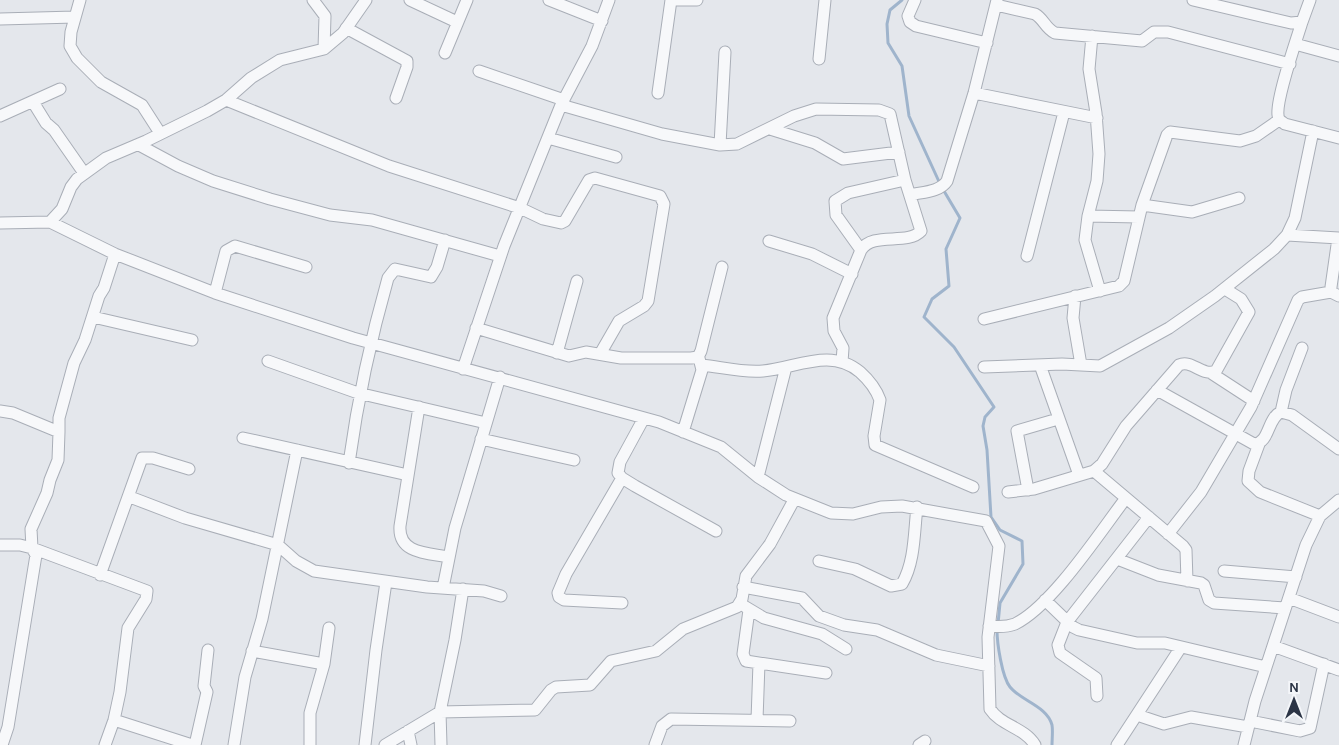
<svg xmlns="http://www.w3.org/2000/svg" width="1339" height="745" viewBox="0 0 1339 745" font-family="Karla,sans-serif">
<rect width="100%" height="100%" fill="#e4e7ec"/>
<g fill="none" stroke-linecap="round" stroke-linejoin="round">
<path stroke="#9fb4cc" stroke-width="3" d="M 902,0 L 890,10 L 887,24 L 888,43 L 902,66 L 909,116 L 941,186 L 960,218 L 946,249 L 949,286 L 932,299 L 924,317 L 954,347 L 994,407 L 985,417 L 983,426 L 987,450 L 991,517 L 1000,530 L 1022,541 L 1023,564 L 1000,603 L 998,624
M 997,630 C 997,643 1002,677 1010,687 C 1021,701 1047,706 1052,725 C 1053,731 1052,739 1052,745"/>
<defs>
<path id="minor" d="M 80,0 L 71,32 L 70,46 L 77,58 L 101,82 L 142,105 L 160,133
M 313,0 L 325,16 L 324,49
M 410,0 L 457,22
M 549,0 L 602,21
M 676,0 L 697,0
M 915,0 L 908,16 L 910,22 L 916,26 L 987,43
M 1193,0 L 1291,23 L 1302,22 L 1310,0
M 996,5 L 1035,14 C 1044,19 1045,28 1055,33 L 1142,41 L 1154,32 L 1168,32 L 1290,64
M 0,19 L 75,17
M 1302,22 C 1296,41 1276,99 1278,115 C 1278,120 1281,121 1285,124 L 1339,138
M 346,28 L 407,61 L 407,67 L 396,98
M 1092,36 L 1089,69 L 1096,113 L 1099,154 L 1097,181 L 1088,216 L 1085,240 L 1100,291
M 1295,44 L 1339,56
M 445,53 L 467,0
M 819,59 L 825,0
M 479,71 L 564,100
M 658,93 L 671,0
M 974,93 L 1097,118
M 226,100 L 389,166 L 520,208 L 543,219 L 561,223 L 565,221 L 589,180 L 595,178 L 660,196 L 664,204 L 648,301 L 644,306 L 619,321 L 600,354
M 33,102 L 46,123 L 54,130 L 84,173
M 561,105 L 662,134 L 720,145 L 737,144 L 794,116 L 816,109 L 879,110 L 890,114 L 905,180 L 921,231 C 907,246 873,231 861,250 L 833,318 L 834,331 L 843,348 L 842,362
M 0,116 L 60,89
M 770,129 L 815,143 L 843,159 L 899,152
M 548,138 L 616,157
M 139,145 L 178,166 L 213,181 L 270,199 L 330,215 L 372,220 L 500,256
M 720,145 L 725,52
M 910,195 C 922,192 940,192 947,181 L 974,93 L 997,0
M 1142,205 L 1192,212 L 1239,198
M 1088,216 L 1139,217
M 50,222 L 62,209 L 71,187 L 77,179 L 106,158 L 146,141 L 207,111 L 226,100 L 251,78 L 280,60 L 324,49 L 343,33 L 366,0
M 0,223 L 50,222 L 115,254 L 215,293 L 353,338 L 659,422 L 721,447 L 758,477 L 786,495 L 831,513 L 853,514 L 881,507 L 902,506 L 986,521 L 999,546 L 988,637 L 990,709 C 1001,726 1024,727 1035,745
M 1287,235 L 1339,238
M 1338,238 L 1331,287 L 1331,292 L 1339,296
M 769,241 L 812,254 L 852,274
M 861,250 L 836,215 L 835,201 L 848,193 L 905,180
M 1027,256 L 1064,112
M 215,293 L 226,251 L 235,246 L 306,267
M 1075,296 L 1073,318 L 1081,365
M 93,317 L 192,340
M 984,319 L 1119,286 L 1124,281 L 1142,205 L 1167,135 L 1170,132 L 1240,141 L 1256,136 L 1279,120
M 476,328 L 569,356 L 586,352 L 621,358 L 691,358 L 698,357 L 701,351 L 722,267
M 557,353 L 577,281
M 268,361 L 358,393 L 486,423
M 702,365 C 721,367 743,373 763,371 C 796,368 831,347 860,372 C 869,380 876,389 880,400 L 874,436 L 875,445 L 973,487
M 1040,365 L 1079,475
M 984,367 L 1062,364 L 1100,366 L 1169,328 L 1215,296 L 1274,249 L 1287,235 L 1295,218 L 1313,131
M 463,369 L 504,246 L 561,105 L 592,46 L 609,0
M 1211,373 L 1254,401
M 1157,390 L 1254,444 C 1270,443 1267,418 1281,412 L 1292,415 L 1339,449
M 419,407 L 400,526 C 398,554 428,553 449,557
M 0,411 L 13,413 L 59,432 L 58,460 L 50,480 L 47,493 L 31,529 L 32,548 L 36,555 L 8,727 L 2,745
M 1281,412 L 1286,390 L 1302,348
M 644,418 L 620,462 L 618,473 L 622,478 L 635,486 L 716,531
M 59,432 L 59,418 L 74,363 L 85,340 L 99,296 L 104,288 L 115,254
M 683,432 L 702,370 L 699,358
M 243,438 L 408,475
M 481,439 L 574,460
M 1259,444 L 1249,471 L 1248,481 L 1260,492 L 1320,516
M 349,463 C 358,398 370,341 388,278 L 395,269 L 431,277 L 437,267 L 445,240
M 1094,471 L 1183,546 L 1186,550 L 1187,581
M 758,477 L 786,367
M 622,478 L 566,574 L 558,593 L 559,597 L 564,600 L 622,603
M 1028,490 L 1017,431 L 1058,419
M 1008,492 L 1034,489 L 1094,471 L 1102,464 L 1126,426 L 1179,365 C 1192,359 1202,377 1216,371 L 1249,312 L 1241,299 L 1225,289
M 130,497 L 185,518 L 278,545 L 296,561 L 314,571 L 427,587 L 484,591 L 501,596
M 1168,534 L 1201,492 L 1251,407 L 1298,300 L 1302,297 L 1331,292
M 0,545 L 20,545 L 32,548 L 147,591 L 146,599 L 128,628 L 120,692 L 114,720 L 105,745
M 1117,559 L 1158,575 L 1201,583 L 1204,585 L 1209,600 L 1214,603 L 1285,608
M 819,561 L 855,569 L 891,586 L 902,584 C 915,562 914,532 917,507
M 1224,571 L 1296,577
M 100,575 L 142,458 L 153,458 L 189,469
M 743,587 L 802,598 L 819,616 L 844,625 L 877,630 L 936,655 L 989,666
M 443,588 L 455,528 L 500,377
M 1289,598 L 1339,617
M 1045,600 L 1073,627 L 1079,630 L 1137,643 L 1165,643 L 1266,667
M 744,606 L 764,618 L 822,634 L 846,649
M 749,610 L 743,654 L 746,661 L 826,673
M 989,626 C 998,627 1007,627 1015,624 C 1052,606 1100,532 1126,498
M 1273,646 L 1339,670
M 252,651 L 324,664
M 1097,696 L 1096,678 L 1060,653 L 1058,645 L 1060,640 L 1067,622 L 1149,517
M 1137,715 L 1164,724 L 1191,717 L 1248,727
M 114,720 L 192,745
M 757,720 L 759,663
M 1250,721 L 1300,731 L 1310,728 L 1324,664
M 408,731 L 411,745
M 195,745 L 207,692 L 204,686 L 208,650
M 234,745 L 245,677 L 262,619 L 297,450
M 310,745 L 310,713 L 324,664 L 329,628
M 365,745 L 376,650 L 386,582
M 385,745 L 440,712 L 535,710 L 551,690 L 556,687 L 590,685 L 611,661 L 656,651 L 683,629 L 737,607 L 742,599 L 746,576 L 770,544 L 794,500
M 441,745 L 440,712 L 455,640 L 463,589
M 655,745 L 662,726 L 671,719 L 790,721
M 919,745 L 925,741
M 1117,745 L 1181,647
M 1244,745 L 1255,701 L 1306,545 L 1320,516 L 1339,500"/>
</defs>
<use href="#minor" stroke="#a9aeb7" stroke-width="13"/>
<use href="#minor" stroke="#f7f8fa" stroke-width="11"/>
</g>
<g transform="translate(1294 700)" stroke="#f4f6f9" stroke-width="4" paint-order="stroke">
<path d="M0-4L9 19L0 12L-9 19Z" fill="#2b3445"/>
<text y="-8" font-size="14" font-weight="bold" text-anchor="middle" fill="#2b3445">N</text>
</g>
</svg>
